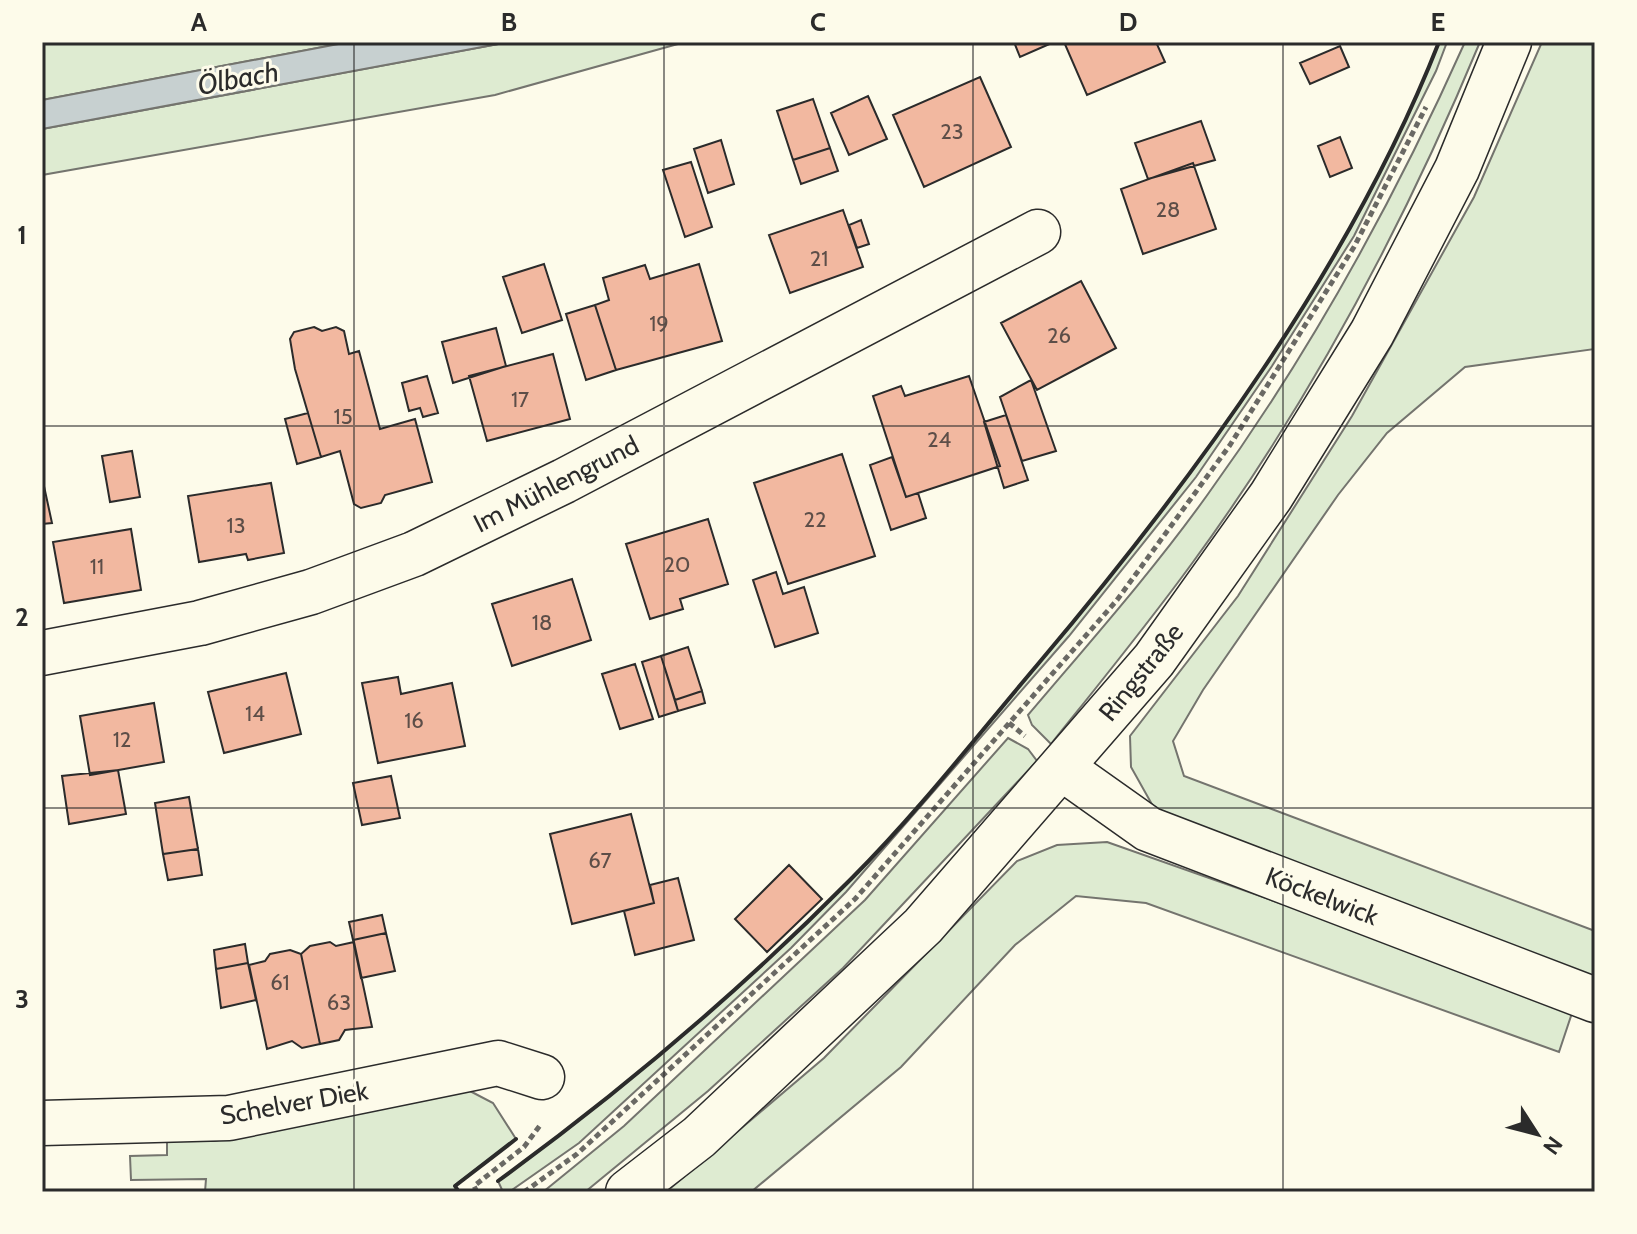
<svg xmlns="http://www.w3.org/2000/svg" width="1637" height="1234" viewBox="0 0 1637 1234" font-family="Cabin,sans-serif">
<rect width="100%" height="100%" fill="#fdfbea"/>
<path fill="#deebd1" stroke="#74746e" stroke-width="2" d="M 42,42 L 349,42 L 42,100 Z
M 509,42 L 685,42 L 495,95 L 42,175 L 42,129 Z
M 1439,42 L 1447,42 L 1436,71 L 1354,236 L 1272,366 L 1196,477 L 1069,636 L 846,892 L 791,948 L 579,1143 L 509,1192 L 503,1192 L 498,1181 C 623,1090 742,989 851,879 C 918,812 977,736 1038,664 C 1193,481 1351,266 1439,42 Z
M 1465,42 L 1480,42 C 1404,225 1310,402 1193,562 C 1148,624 1099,684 1051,744 L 1032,725 L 1028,715 C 1089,643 1153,571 1208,494 C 1310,353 1394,201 1465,42 Z
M 1542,42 L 1595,42 L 1595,349 L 1465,367 L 1387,433 L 1338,495 L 1203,690 L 1173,741 L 1184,776 L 1595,931 L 1595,979 L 1154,808 L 1131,767 L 1130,736 L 1238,596 L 1352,416 L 1474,197 Z
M 1008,738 L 1028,749 L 1037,761 L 843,968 L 708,1091 L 585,1192 L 543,1192 L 624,1126 L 865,900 Z
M 1107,842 L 1574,1007 L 1559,1052 L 1146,903 L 1076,896 L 1015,945 L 901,1067 L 751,1192 L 666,1192 L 824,1058 L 1017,861 L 1057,845 Z
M 468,1090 L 493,1103 L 516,1139 L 455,1185 L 459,1192 L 205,1192 L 206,1179 L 131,1180 L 130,1156 L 167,1155 L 167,1139 L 214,1141 Z"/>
<path fill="#c7d0d0" stroke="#74746e" stroke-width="2" d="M 349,42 L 509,42 L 42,129 L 42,100 Z"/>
<path fill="#f2b8a0" stroke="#2b2b2b" stroke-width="2" d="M 1014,42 L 1054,42 L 1020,57 Z
M 1064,42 L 1156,42 L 1165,62 L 1087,95 Z
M 1340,46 L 1349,67 L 1310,84 L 1300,63 Z
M 980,77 L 1011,147 L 924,187 L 893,115 Z
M 868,96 L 887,139 L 849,155 L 831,113 Z
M 813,99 L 830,148 L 793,160 L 777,111 Z
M 1201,121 L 1215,160 L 1148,179 L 1135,143 Z
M 1340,137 L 1352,168 L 1330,177 L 1318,146 Z
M 721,140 L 734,184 L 708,193 L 694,149 Z
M 830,148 L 838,171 L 801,184 L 793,160 Z
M 691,162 L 712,227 L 685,237 L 663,170 Z
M 1193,163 L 1216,229 L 1143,254 L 1121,189 Z
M 843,210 L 863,267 L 790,293 L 769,235 Z
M 861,220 L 869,244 L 857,248 L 849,225 Z
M 544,264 L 562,320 L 522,333 L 503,277 Z
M 699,264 L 722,341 L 616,370 L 595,305 L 609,300 L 603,278 L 645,265 L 650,279 Z
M 1081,281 L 1116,348 L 1037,390 L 1001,323 Z
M 595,305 L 616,370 L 586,380 L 566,314 Z
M 314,327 L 322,331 L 336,327 L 344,331 L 349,354 L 359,351 L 380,429 L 415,419 L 432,482 L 385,495 L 381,503 L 361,508 L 354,504 L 340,451 L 321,457 L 295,369 L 290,339 L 294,332 Z
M 496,328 L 506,366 L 453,383 L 442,342 Z
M 553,354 L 570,419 L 487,441 L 469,376 Z
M 427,376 L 438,413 L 423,417 L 420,408 L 409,411 L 402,383 Z
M 969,376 L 1000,466 L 906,497 L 873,396 L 901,386 L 905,396 Z
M 1031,380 L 1056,451 L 1022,461 L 1000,397 Z
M 308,413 L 321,457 L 297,464 L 285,419 Z
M 1006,415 L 1028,480 L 1004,488 L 984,422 Z
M 132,451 L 140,497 L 110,502 L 102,456 Z
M 842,454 L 875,556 L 788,584 L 754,483 Z
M 892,457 L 906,497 L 918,493 L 926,518 L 891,530 L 870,465 Z
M 42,477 L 52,523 L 42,524 Z
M 271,483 L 284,553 L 248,560 L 246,554 L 199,562 L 188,496 Z
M 708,519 L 728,584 L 680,599 L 683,609 L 650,619 L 626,544 Z
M 131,529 L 141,590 L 64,603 L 53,542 Z
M 776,572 L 783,594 L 804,587 L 818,633 L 775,647 L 753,580 Z
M 572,579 L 591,640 L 512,666 L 492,604 Z
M 688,647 L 702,691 L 675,700 L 661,656 Z
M 661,656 L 678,711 L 659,717 L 642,662 Z
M 635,664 L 653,719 L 620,729 L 602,674 Z
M 286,673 L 301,734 L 224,753 L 208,692 Z
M 398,677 L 401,694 L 452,683 L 465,746 L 378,763 L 362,683 Z
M 702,691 L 705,703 L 678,711 L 675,700 Z
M 154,703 L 164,762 L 90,775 L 80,716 Z
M 118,770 L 126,814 L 69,824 L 62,776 Z
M 391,776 L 400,818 L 362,825 L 353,783 Z
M 189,797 L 198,849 L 163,854 L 155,803 Z
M 631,814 L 654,903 L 572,924 L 550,834 Z
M 198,849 L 202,875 L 168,880 L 163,854 Z
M 789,865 L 822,899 L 767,952 L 735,919 Z
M 678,878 L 694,940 L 635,955 L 624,911 L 654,903 L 650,885 Z
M 382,915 L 386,933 L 353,940 L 349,922 Z
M 386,933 L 395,971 L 361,978 L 353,940 Z
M 330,942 L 336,946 L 354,942 L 372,1027 L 345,1030 L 339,1040 L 320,1044 L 301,954 L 310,946 Z
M 245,944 L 248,963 L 216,969 L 214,950 Z
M 290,950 L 301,954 L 320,1044 L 302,1048 L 292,1041 L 267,1049 L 249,965 L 265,961 L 270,954 Z
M 248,963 L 256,1000 L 221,1008 L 216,969 Z"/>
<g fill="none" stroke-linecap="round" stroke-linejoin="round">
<defs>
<path id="minor" d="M 42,653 L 200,623 L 311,592 L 414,554 L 564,481 L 1038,232
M 1062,768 L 1148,829 L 1595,1000
M 42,1123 L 229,1118 L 498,1063 L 542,1077"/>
<path id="major" d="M 628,1192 L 699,1137 L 923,926 L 1154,660 L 1271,496 L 1372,333 L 1457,169 L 1509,42"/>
</defs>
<use href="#minor" stroke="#2b2b2b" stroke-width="47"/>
<use href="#major" stroke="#2b2b2b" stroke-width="47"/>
<path stroke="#6a6964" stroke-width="5" stroke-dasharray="6 4" stroke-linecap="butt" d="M 1009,723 L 1025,736
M 477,1192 L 474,1186 L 524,1147 L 541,1124
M 524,1192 L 577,1154 L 855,899 L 1117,600 L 1230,445 L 1354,247 L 1426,107"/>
<use href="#minor" stroke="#fdfbea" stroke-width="44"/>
<use href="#major" stroke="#fdfbea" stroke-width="44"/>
<path stroke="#2b2b2b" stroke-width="4" d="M 498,1181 C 623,1090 742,989 851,879 C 918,812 977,736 1038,664 C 1192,482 1351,266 1439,42
M 459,1192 L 455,1186 L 516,1139"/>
</g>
<path fill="none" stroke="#2b2b2b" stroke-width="2" stroke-opacity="0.55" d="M 354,42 L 354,1192M 664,42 L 664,1192M 973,42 L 973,1192M 1283,42 L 1283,1192M 42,426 L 1595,426M 42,808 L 1595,808"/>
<g text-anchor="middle" stroke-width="6" stroke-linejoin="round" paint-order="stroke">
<g font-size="22" fill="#5d4e48">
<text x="952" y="139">23</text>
<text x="1168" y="217">28</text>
<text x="819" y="266">21</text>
<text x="659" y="331">19</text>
<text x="1059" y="343">26</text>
<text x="520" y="407">17</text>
<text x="343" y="424">15</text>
<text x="939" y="447">24</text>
<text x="815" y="527">22</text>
<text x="236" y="533">13</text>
<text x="677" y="572">20</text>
<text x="97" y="574">11</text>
<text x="542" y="630">18</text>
<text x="255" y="721">14</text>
<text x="414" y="728">16</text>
<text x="122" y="747">12</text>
<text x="600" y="868">67</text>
<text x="280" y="990">61</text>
<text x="339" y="1010">63</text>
</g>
<g font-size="26" fill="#2b2b2b" stroke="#fdfbea">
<text transform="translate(556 484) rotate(-27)" y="9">Im Mühlengrund</text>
<text transform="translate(1141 672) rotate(-51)" y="9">Ringstraße</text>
<text transform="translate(1322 896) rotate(21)" y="9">Köckelwick</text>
<text transform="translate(294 1103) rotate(-10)" y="9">Schelver Diek</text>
</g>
<g font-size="28" font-style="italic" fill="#2b2b2b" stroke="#fdfbea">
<text transform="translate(238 78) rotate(-10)" y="10">Ölbach</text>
</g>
</g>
<rect width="1637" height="1234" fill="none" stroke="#fdfbea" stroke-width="88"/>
<g transform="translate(1537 1134) rotate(126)" stroke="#fdfbea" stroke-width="6" paint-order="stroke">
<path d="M0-6L14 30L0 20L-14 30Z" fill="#2b2b2b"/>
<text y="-12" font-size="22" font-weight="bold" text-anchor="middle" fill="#2b2b2b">N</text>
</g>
<rect x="44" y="44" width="1549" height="1146" fill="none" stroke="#2b2b2b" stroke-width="3"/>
<g font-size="26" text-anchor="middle" font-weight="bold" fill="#2b2b2b">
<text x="199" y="31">A</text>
<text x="509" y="31">B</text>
<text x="818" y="31">C</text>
<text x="1128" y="31">D</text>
<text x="1438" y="31">E</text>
<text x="22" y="244">1</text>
<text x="22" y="626">2</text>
<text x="22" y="1008">3</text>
</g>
</svg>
